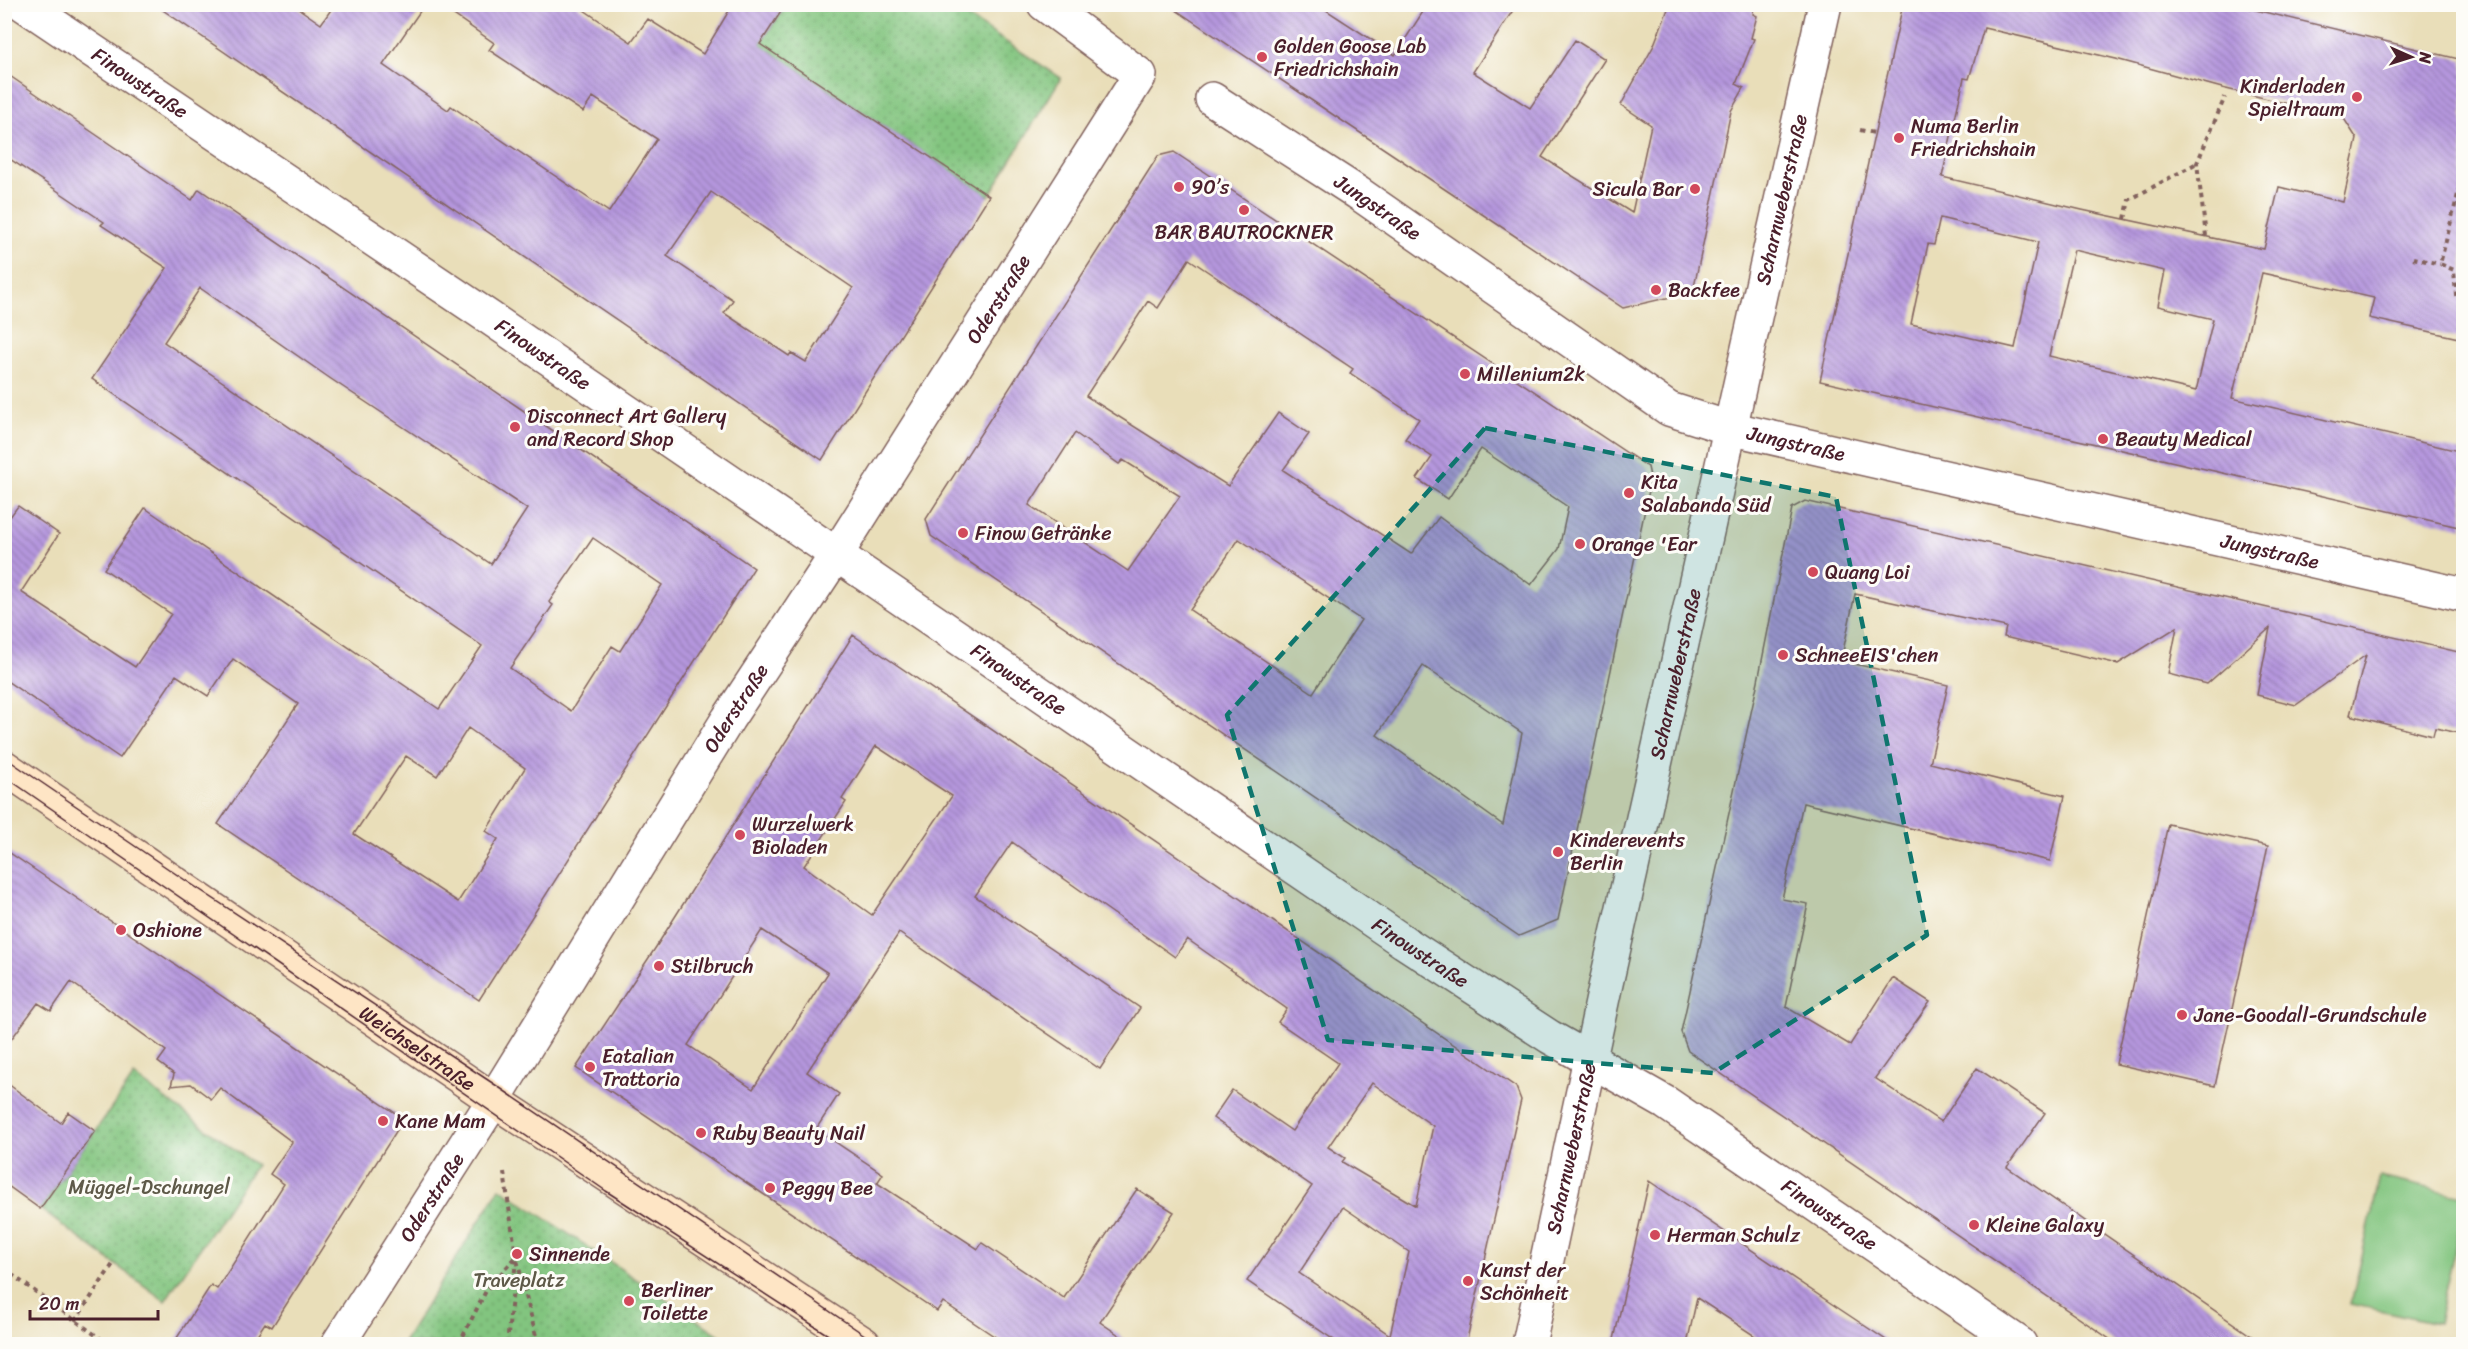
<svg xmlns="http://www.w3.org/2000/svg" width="2468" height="1349" viewBox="0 0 2468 1349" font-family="Sriracha,sans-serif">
<defs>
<pattern id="park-dots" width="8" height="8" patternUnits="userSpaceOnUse" patternTransform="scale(1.5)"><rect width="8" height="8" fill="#82c57f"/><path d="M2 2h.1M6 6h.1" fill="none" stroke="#6c9f68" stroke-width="1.8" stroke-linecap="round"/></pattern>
<pattern id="building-back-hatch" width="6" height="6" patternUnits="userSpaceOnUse" patternTransform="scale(1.5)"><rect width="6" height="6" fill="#b597de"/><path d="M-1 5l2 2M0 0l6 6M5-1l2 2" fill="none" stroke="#957bb4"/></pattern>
</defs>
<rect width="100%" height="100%" fill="#fdfcf7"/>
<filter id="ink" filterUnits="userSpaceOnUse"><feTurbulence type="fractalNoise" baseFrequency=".0167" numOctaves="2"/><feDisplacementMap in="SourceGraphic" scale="12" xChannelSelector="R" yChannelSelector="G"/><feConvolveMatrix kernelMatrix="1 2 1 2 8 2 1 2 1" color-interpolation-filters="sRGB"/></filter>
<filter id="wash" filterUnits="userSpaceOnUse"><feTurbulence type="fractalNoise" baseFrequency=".008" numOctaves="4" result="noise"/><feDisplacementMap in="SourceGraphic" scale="24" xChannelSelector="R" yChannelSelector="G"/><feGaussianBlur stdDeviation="1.35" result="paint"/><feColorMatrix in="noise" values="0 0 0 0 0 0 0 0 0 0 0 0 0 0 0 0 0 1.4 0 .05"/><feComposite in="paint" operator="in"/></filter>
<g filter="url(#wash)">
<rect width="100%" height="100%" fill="#e9deb9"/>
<path fill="url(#park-dots)" stroke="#667255" stroke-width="1.5" d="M 786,5 L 950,5 L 1061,78 L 989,196 L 760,44 Z
M 134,1076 L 256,1165 L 165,1301 L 40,1209 Z
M 500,1188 L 733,1344 L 402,1344 Z"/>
<path fill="#82c57f" stroke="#667255" stroke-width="1.5" d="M 2380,1177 L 2463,1196 L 2463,1212 L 2438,1323 L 2351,1304 Z"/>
<g id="blocks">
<path fill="url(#building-back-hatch)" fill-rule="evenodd" d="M 154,4 L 292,4 L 321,24 L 335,4 L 425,4 L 383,65 L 448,110 L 451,106 L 609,212 L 657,139 L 593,97 L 583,112 L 489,50 L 494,43 L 438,4 L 575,4 L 631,42 L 648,19 L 703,54 L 733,4 L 786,4 L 760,44 L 989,196 L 822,460 ZM 711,192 L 853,288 L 806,362 L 791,353 L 789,356 L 724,313 L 733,300 L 667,256 Z
M 1167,4 L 1317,4 L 1395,55 L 1428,4 L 1517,4 L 1473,72 L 1530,108 L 1575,40 L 1605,59 L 1542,157 L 1632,213 L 1651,125 L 1621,105 L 1653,47 L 1670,4 L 1754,4 L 1753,14 L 1757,16 L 1751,38 L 1754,39 L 1736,84 L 1744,88 L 1731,111 L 1693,292 L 1623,308 Z
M 1903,4 L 2231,4 L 2463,60 L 2463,339 L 2369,318 L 2374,298 L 2262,273 L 2232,398 L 2463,452 L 2463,528 L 1820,381 ZM 1984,28 L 2116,59 L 2222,88 L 2343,117 L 2357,139 L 2343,202 L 2279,187 L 2264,249 L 2082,210 L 1942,177 L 1964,78 L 1969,79 ZM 1940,218 L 2038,242 L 2015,348 L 1911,324 L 1928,244 L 1934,245 ZM 2074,250 L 2165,271 L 2158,306 L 2213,319 L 2196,391 L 2049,356 Z
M 4,72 L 192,200 L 199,189 L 754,568 L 479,1000 L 218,824 L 298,704 L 233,659 L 208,696 L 176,675 L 120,758 L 4,679 L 4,525 L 18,506 L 59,534 L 21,592 L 135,667 L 171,614 L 104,569 L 145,508 L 439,709 L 482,646 L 92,379 L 167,268 L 101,225 L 104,222 L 4,155 ZM 200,288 L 331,379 L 527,509 L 491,564 L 164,342 ZM 593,538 L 662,585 L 620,651 L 612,646 L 571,711 L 510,668 L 553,605 L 549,602 ZM 468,728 L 525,768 L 486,831 L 498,839 L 458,902 L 354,834 L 406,756 L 437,776 Z
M 1174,152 L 1648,467 L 1651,481 L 1558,920 L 1519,936 L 931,536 L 926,519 L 1158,156 ZM 1189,259 L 1353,369 L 1350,373 L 1419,419 L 1405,439 L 1432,457 L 1417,479 L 1448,499 L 1481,449 L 1568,507 L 1559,549 L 1531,585 L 1439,517 L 1411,554 L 1283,470 L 1309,434 L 1278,413 L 1228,486 L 1086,396 L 1148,301 L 1158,308 ZM 1075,433 L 1119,464 L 1123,460 L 1180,496 L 1128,571 L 1029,505 ZM 1239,539 L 1361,620 L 1313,693 L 1190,610 ZM 1423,666 L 1522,733 L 1503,825 L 1377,735 Z
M 1805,501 L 2463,653 L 2463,734 L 2435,728 L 2433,736 L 2350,715 L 2366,655 L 2296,705 L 2257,695 L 2270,628 L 2207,684 L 2168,674 L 2177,627 L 2118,664 L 2004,637 L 2006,627 L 1855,594 L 1841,661 L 1948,685 L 1930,763 L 2065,796 L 2050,861 L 1803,803 L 1782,899 L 1808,904 L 1786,1007 L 1850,1045 L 1893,978 L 1930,1002 L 1875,1078 L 1941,1122 L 1977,1068 L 2045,1113 L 2007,1167 L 2263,1344 L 2117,1344 L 1688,1051 L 1681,1032 L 1758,681 L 1792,508 Z
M 853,635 L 1516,1087 L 1521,1100 L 1466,1344 L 1340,1344 L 1247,1281 L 1312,1186 L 1213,1118 L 1232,1090 L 1292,1131 L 1338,1063 L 1278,1022 L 1287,1009 L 1187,939 L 1175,957 L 1012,842 L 975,896 L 1140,1008 L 1100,1069 L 899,933 L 807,1072 L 839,1094 L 816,1129 L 883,1174 L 877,1183 L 978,1249 L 982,1243 L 1064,1298 L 1137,1189 L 1174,1212 L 1100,1322 L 1132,1344 L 1006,1344 L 943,1302 L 937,1311 L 576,1068 L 656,947 ZM 876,746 L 952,796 L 872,915 L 804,866 L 846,802 L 842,799 ZM 762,930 L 828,973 L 753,1089 L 688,1045 ZM 1372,1083 L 1433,1126 L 1416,1206 L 1342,1162 L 1345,1158 L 1328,1147 ZM 1343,1207 L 1409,1252 L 1390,1335 L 1299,1273 Z
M 2168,824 L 2268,846 L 2215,1086 L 2116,1064 Z
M 4,849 L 404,1119 L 272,1327 L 265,1323 L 251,1344 L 173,1344 L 211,1285 L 217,1289 L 284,1184 L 270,1174 L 292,1142 L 220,1088 L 211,1099 L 191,1084 L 171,1086 L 174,1074 L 158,1062 L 166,1051 L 71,982 L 51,1011 L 38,1003 L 4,1049 Z
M 4,1081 L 61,1123 L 68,1112 L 95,1131 L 40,1209 L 4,1183 Z
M 1649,1181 L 1835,1306 L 1892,1344 L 1767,1344 L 1697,1298 L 1687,1344 L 1613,1344 Z"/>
</g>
</g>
<g filter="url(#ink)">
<use href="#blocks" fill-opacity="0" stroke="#82625d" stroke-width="1.5"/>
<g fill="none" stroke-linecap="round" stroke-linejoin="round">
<defs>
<g id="street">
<path id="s1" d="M 23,4 L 490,318 L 1404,942 L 1550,1037 L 1666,1103 L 2020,1344"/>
<path id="s2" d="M 1212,99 L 1358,193 L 1669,409 L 1729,428 L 2464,595"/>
<path id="s3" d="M 338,1344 L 488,1109 L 728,719 L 836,555 L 1140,75 L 1044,4"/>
<path id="s4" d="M 1529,1344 L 1605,988 L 1825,4"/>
</g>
<g id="secondary">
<path id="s5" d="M 4,767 L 510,1111 L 864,1344"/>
</g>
</defs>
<use href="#street" stroke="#82625d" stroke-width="36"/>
<use href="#secondary" stroke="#82625d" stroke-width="36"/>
<path stroke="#82625d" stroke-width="4" stroke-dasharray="4.5 4.5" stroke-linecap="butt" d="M 1860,130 L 1874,133
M 2125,219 L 2129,200 L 2197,163
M 2206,236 L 2197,163 L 2225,97
M 2413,258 L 2440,264
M 2456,296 L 2454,270 L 2440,264 L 2464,171
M 504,1172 L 516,1256 L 538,1344
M 4,1269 L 108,1344
M 75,1321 L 113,1264
M 459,1344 L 487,1289 L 516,1257
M 507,1344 L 516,1260"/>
<use href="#street" stroke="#fff" stroke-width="33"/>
<use href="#secondary" stroke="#fee5c5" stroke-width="33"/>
<path stroke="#4a1f2b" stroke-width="1.5" d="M 4,757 L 176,874 L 500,1088 L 878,1344
M 4,776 L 606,1191 L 842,1344"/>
</g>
</g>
<path fill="#0f766e" fill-opacity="0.2" stroke="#0f766e" stroke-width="4.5" stroke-dasharray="12 8" stroke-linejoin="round" d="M 1485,428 L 1836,497 L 1927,935 L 1713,1073 L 1328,1040 L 1227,715 Z"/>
<g fill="#d1495b" stroke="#fdfcf7" stroke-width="2">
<circle cx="1262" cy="57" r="6"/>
<circle cx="2357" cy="97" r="6"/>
<circle cx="1899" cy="138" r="6"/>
<circle cx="1179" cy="187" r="6"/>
<circle cx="1695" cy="189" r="6"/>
<circle cx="1244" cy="210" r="6"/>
<circle cx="1656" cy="290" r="6"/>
<circle cx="1465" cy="374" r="6"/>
<circle cx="515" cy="427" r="6"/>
<circle cx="2103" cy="439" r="6"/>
<circle cx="1629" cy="493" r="6"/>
<circle cx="963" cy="533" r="6"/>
<circle cx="1580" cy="544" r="6"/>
<circle cx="1813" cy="572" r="6"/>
<circle cx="1783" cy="655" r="6"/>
<circle cx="740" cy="835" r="6"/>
<circle cx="1558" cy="852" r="6"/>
<circle cx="121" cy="930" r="6"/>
<circle cx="659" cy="966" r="6"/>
<circle cx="2182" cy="1015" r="6"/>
<circle cx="590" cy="1067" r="6"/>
<circle cx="383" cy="1121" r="6"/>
<circle cx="701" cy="1133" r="6"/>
<circle cx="770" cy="1188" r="6"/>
<circle cx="1974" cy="1225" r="6"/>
<circle cx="1655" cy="1235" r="6"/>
<circle cx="517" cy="1254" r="6"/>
<circle cx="1468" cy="1281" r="6"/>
<circle cx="629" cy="1301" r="6"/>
</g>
<g text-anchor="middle" stroke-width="6" stroke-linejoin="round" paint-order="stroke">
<g font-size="20" fill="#4a1f2b" stroke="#fdfcf7" text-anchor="start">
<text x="1274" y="53">Golden Goose Lab<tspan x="1274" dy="23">Friedrichshain</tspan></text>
<text x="2345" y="93" text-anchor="end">Kinderladen<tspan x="2345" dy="23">Spieltraum</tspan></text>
<text x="1911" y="133">Numa Berlin<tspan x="1911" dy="23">Friedrichshain</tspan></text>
<text x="1191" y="194">90’s</text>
<text x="1683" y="196" text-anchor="end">Sicula Bar</text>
<text x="1244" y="239" text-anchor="middle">BAR BAUTROCKNER</text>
<text x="1668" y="297">Backfee</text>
<text x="1477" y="381">Millenium2k</text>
<text x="527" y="423">Disconnect Art Gallery<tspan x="527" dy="23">and Record Shop</tspan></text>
<text x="2115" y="446">Beauty Medical</text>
<text x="1641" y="489">Kita<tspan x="1641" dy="23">Salabanda Süd</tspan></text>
<text x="975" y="540">Finow Getränke</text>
<text x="1592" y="551">Orange 'Ear</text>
<text x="1825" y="579">Quang Loi</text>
<text x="1795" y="662">SchneeEIS'chen</text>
<text x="752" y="831">Wurzelwerk<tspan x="752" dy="23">Bioladen</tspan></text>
<text x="1570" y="847">Kinderevents<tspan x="1570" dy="23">Berlin</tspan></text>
<text x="133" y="937">Oshione</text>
<text x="671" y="973">Stilbruch</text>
<text x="2194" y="1022">Jane-Goodall-Grundschule</text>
<text x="602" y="1063">Eatalian<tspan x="602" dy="23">Trattoria</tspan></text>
<text x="395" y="1128">Kane Mam</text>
<text x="713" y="1140">Ruby Beauty Nail</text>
<text x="782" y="1195">Peggy Bee</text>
<text x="1986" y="1232">Kleine Galaxy</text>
<text x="1667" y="1242">Herman Schulz</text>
<text x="529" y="1261">Sinnende</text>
<text x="1480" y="1277">Kunst der<tspan x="1480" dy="23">Schönheit</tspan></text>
<text x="641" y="1297">Berliner<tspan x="641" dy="23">Toilette</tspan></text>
</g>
<g font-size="20" fill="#4a1f2b" stroke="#fdfcf7">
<text dy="7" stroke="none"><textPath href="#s1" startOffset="141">Finowstraße</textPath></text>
<text dy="7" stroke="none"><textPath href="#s4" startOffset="1172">Scharnweberstraße</textPath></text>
<text dy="7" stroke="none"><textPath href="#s2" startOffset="198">Jungstraße</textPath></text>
<text dy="7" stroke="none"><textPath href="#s3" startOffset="1236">Oderstraße</textPath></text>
<text dy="7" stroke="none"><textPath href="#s1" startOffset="627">Finowstraße</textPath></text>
<text dy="7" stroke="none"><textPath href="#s2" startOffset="684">Jungstraße</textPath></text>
<text dy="7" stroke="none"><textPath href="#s2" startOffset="1170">Jungstraße</textPath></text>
<text dy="7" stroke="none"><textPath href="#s4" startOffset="686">Scharnweberstraße</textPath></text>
<text dy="7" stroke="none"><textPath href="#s1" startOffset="1203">Finowstraße</textPath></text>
<text dy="7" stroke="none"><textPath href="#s3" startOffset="750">Oderstraße</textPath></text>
<text dy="7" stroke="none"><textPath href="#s1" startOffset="1689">Finowstraße</textPath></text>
<text dy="7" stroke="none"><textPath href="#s5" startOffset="500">Weichselstraße</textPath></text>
<text dy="7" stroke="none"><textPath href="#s4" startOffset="200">Scharnweberstraße</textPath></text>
<text dy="7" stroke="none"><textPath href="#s3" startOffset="174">Oderstraße</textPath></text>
<text dy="7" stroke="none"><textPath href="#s1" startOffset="2175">Finowstraße</textPath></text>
</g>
<g font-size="20" fill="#5e5948" stroke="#fdfcf7">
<text x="149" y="1194">Müggel-Dschungel</text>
<text x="519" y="1287">Traveplatz</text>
</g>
</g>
<rect width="2468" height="1349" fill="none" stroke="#fdfcf7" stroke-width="24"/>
<g transform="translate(2411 57) rotate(93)" stroke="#fdfcf7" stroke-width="4.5" paint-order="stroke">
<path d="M0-4.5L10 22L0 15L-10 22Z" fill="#4a1f2b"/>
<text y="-9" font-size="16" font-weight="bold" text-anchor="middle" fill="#4a1f2b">N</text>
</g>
<path d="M30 1310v9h128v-9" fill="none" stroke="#4a1f2b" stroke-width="3"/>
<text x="39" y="1310" font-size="18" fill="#4a1f2b" stroke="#fdfcf7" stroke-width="4.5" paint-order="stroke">20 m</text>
</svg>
